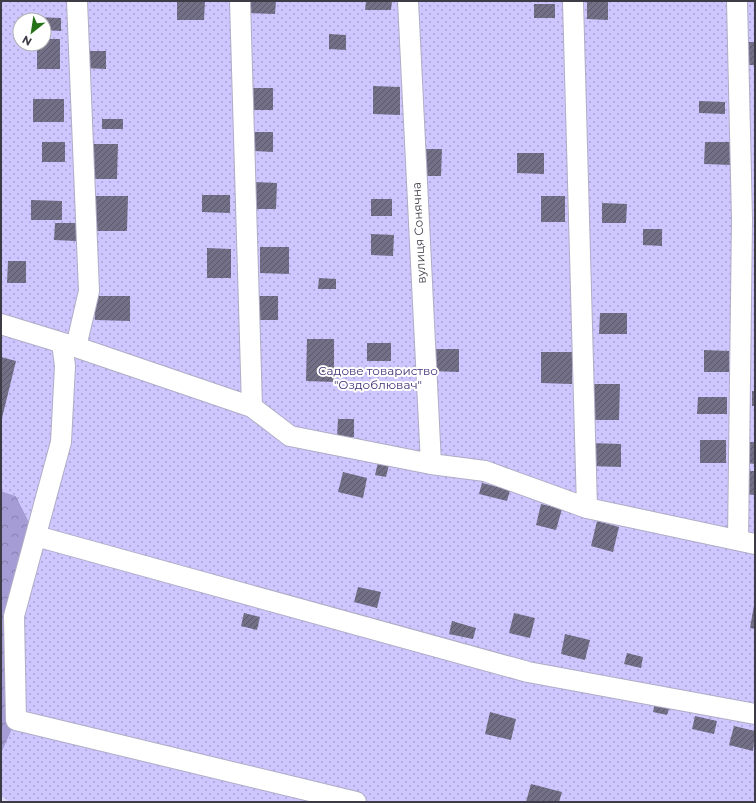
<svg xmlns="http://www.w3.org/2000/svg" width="756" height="803" viewBox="0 0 756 803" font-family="Montserrat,sans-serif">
<defs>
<pattern id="forest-crowns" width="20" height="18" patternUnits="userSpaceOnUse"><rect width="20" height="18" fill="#a59cd6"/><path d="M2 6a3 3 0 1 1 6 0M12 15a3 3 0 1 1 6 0" fill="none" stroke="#8880af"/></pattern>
<pattern id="garden-dots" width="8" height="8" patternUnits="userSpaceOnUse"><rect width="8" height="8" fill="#cec6ff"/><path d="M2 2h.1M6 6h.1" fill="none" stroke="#a8a2d0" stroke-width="1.8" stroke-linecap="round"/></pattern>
<pattern id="building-hatch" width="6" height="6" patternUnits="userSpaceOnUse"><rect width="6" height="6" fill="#726f86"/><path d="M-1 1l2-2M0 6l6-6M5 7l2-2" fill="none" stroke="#5a586a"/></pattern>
</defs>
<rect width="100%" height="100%" fill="#e1def8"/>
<path fill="url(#forest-crowns)" d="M 1,491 L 16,496 L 36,536 L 16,720 L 1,758 Z"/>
<path fill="url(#garden-dots)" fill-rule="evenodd" d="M 1,1 L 755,1 L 755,802 L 10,802 L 1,796 L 2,751 L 16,720 L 14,616 L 36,536 L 16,496 L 1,491 ZM 20,20 L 44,20 L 44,44 L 20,44 Z"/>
<path fill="url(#building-hatch)" d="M 177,1 L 205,1 L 204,20 L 177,20 Z
M 250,1 L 276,1 L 275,14 L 250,13 Z
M 366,1 L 392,1 L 391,10 L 365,10 Z
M 587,1 L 608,1 L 608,20 L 587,19 Z
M 534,4 L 555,4 L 555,18 L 534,18 Z
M 34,17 L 61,18 L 61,31 L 44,30 L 44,20 L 34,20 Z
M 329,34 L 346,35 L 346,50 L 329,49 Z
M 44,39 L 60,39 L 60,69 L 37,69 L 37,44 L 44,44 Z
M 744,42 L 754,42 L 754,65 L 743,65 Z
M 83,51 L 106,51 L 106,69 L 83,68 Z
M 373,86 L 400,87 L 400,115 L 373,114 Z
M 250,88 L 273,88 L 273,110 L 249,110 Z
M 33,99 L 64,99 L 64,122 L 33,122 Z
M 699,101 L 725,102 L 725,114 L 699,113 Z
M 102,119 L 123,119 L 123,129 L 102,129 Z
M 252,132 L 273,132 L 273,152 L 252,151 Z
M 42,142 L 65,142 L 65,162 L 42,162 Z
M 705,142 L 732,142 L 732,165 L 704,164 Z
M 89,144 L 118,144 L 117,179 L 89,179 Z
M 419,149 L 442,149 L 441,176 L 419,176 Z
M 517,153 L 544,153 L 544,174 L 517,173 Z
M 254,182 L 277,183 L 276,209 L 254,209 Z
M 202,195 L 230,195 L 230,213 L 202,212 Z
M 96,196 L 128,196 L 127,231 L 96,231 Z
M 541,196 L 565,196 L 565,222 L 541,222 Z
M 371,199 L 392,199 L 392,216 L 371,216 Z
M 31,200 L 62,201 L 62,220 L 31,220 Z
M 602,203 L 627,204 L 626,223 L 602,223 Z
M 55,223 L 76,223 L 76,241 L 54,240 Z
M 643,229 L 662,229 L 662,246 L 643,245 Z
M 371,234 L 394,235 L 393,256 L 371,255 Z
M 260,247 L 289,247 L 289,274 L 260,273 Z
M 207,248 L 231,249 L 231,278 L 207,278 Z
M 8,261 L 26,261 L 26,283 L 7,283 Z
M 319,278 L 336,279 L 336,289 L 318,289 Z
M 95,296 L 130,296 L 130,321 L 95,320 Z
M 256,296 L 278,296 L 278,320 L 256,320 Z
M 600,313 L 627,313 L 627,334 L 599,334 Z
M 307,339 L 334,339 L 334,382 L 306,381 Z
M 367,343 L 391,343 L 391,361 L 367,361 Z
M 430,349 L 459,349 L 459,372 L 430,371 Z
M 704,350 L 729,351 L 729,372 L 704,372 Z
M 541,352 L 572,352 L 572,384 L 541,383 Z
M 1,357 L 16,361 L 2,418 L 1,418 Z
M 593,384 L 620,384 L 619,420 L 593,420 Z
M 752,391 L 755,391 L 755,406 L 752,406 Z
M 698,397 L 727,397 L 727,414 L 697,414 Z
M 338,419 L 354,419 L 354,437 L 337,437 Z
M 700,440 L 726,440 L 726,463 L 700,463 Z
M 745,442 L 755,442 L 755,464 L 745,463 Z
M 590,443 L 621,444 L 621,467 L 590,466 Z
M 379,458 L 390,461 L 386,477 L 375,475 Z
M 741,471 L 755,471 L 755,495 L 741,494 Z
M 343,472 L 367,478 L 363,498 L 338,492 Z
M 482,483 L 510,490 L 507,501 L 479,494 Z
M 541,504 L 562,509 L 556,530 L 536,525 Z
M 597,521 L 619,527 L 613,552 L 591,546 Z
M 358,587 L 381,592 L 377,608 L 354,602 Z
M 754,605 L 755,605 L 755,629 L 750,628 Z
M 244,613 L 260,617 L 257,630 L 241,626 Z
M 514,613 L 535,618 L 530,638 L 509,633 Z
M 452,621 L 476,628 L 473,639 L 449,634 Z
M 565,634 L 590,640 L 585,660 L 561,654 Z
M 627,653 L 643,657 L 641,668 L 624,664 Z
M 655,703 L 670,706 L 667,715 L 653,712 Z
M 490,712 L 516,719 L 511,740 L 485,734 Z
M 695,716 L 717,721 L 714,734 L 692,729 Z
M 734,726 L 755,731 L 753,751 L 729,745 Z
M 531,784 L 562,792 L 559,802 L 526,802 Z"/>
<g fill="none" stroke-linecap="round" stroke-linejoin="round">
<defs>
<path id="minor" d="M 240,1 L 252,407
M 408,1 L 431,464
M 573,1 L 587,508
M 737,1 L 742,220 L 738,540
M 1,324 L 76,347 L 252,407 L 290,436 L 431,464 L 485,471 L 587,508 L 755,544
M 62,343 L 65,366 L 61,442 L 14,616 L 16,720 L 356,802
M 76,347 L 89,291 L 77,1
M 36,536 L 528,672 L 755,714"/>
</defs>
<use href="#minor" stroke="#b0adc6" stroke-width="22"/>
<use href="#minor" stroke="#fff" stroke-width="20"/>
</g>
<g text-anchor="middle" stroke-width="4" stroke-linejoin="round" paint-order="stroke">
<g font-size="12" fill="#3d3b46" stroke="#fff">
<text transform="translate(419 233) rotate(-93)" y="4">вулиця Сонячна</text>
</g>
<g font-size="12" fill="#413075" stroke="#fff">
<text x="378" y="375">Садове товариство<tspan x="378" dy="14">"Оздоблювач"</tspan></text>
</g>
</g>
<rect width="756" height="803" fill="none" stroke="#3d3b46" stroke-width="4"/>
<g transform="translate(32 32) rotate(210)"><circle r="19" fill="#ffffff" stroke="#b1b1b5"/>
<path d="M0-3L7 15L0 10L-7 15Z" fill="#267218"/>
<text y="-6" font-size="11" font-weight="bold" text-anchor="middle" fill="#3d3b46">N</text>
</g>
</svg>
